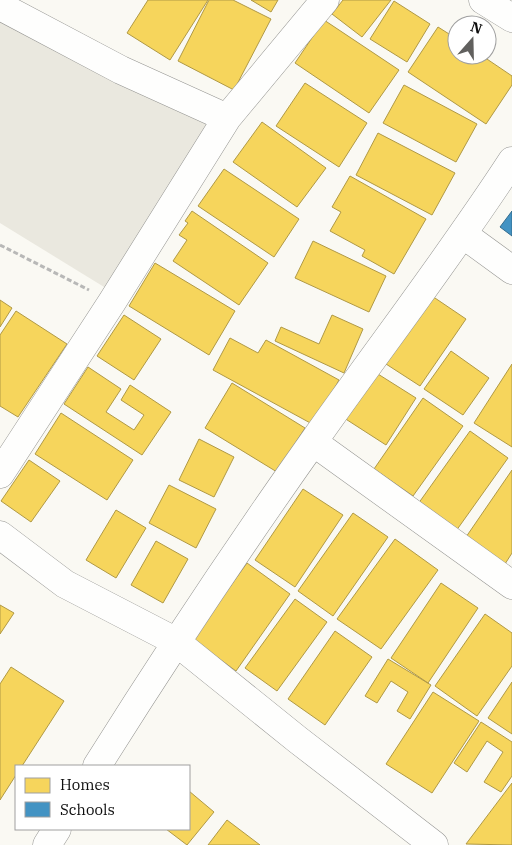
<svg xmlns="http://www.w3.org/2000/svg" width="512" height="845" viewBox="0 0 512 845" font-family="'IBM Plex Serif',serif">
<rect width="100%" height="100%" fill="#faf9f3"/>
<path fill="#eae8df" d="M 0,16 L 211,121 L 109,290 L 0,223 Z"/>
<path fill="#f6d55c" stroke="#b09945" d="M 148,0 L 208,0 L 170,60 L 127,33 Z
M 209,0 L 233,0 L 271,19 L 234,90 L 178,61 Z
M 251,0 L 278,0 L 271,12 Z
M 343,0 L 391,0 L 362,37 L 332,14 Z
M 394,1 L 430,24 L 407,62 L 370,39 Z
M 324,20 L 399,70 L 369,113 L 295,63 Z
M 438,27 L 457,39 L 457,55 L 481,55 L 512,76 L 512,85 L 486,124 L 408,72 Z
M 305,83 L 367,123 L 339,167 L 276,126 Z
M 404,85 L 477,124 L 456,162 L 383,123 Z
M 262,122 L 326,168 L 297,207 L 233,162 Z
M 378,133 L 455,173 L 432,215 L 356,175 Z
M 224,169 L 299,219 L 274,257 L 198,206 Z
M 350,176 L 426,219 L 394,274 L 362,256 L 365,250 L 330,231 L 341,212 L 332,207 Z
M 192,211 L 268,263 L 239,305 L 173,261 L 187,240 L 179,235 L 188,223 L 185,221 Z
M 313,241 L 386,276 L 369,312 L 295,278 Z
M 155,263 L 235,311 L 209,355 L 129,306 Z
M 432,296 L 466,319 L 420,386 L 386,364 Z
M 0,300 L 12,308 L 0,327 Z
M 16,311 L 67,344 L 18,417 L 0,406 L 0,335 Z
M 124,315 L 161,339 L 134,380 L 97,356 Z
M 332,315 L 363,329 L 344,373 L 275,341 L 281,327 L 319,344 Z
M 230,338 L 258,353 L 266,340 L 339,380 L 314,425 L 213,370 Z
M 451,351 L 489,378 L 463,415 L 424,389 Z
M 512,364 L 512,447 L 474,423 Z
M 88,367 L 121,389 L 106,412 L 134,430 L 144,415 L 121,400 L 130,385 L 171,412 L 142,455 L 64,404 Z
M 370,369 L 416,398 L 386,445 L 341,416 Z
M 232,383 L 305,428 L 277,472 L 205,428 Z
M 423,398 L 463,426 L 413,496 L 374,469 Z
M 61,413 L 133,460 L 107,500 L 35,454 Z
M 470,431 L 508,458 L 456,531 L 418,504 Z
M 199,439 L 234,457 L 214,497 L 179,480 Z
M 29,460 L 60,481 L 31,522 L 1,501 Z
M 512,470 L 512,553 L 505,564 L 466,537 Z
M 169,485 L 216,509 L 196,548 L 149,523 Z
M 303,489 L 343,515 L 295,587 L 255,560 Z
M 116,510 L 146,528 L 116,578 L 86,560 Z
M 353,513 L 388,537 L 333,616 L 298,591 Z
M 395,539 L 438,570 L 381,649 L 337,619 Z
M 156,541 L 188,559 L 163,603 L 131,585 Z
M 247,563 L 290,594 L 236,671 L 192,639 Z
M 441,583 L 478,608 L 428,683 L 391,658 Z
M 295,599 L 327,622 L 277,691 L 245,668 Z
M 0,605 L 14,613 L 0,634 Z
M 485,614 L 512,633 L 512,666 L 477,716 L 435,686 Z
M 335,631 L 372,657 L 325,725 L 288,699 Z
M 388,659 L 431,685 L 410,719 L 397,711 L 408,692 L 391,681 L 377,703 L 365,696 Z
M 11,667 L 64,701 L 22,766 L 16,766 L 16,775 L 0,800 L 0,684 Z
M 512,682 L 512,734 L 488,718 Z
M 433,692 L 479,721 L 432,793 L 386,764 Z
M 481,722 L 512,742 L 512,776 L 501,792 L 484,782 L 503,752 L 487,741 L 467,772 L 454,763 Z
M 512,783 L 512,845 L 466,844 Z
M 189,791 L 214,812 L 187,845 L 166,829 L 189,829 Z
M 227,820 L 260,845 L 208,845 Z"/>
<path fill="#4393c3" stroke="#336b8d" d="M 512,211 L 512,236 L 500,227 Z"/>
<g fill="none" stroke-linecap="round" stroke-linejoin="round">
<defs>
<path id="minor" d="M 483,0 L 512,18
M 0,6 L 121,70 L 227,118
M 464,235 L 512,270
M 313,442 L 512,585
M 0,474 L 112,302 L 227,118 L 325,0
M 0,535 L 65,584 L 175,641 L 298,740 L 434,845
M 97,766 C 166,656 238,548 313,442 C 379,348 449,258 512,161
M 47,845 L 57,829"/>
</defs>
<use href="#minor" stroke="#949491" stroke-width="29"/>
<path stroke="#b8b8b7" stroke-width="3" stroke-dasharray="5 2.5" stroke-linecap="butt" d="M 0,245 L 89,290"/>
<use href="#minor" stroke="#fefefd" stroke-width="28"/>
</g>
<rect x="15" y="765" width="175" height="65" fill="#ffffff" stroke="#9f9f9f"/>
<rect x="25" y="778" width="25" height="15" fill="#f6d55c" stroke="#9f9f9f"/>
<text x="60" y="790" font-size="15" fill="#0e0e0e">Homes</text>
<rect x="25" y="802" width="25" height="15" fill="#4393c3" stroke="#9f9f9f"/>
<text x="60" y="815" font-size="15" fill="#0e0e0e">Schools</text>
<g transform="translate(472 40) rotate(20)"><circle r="24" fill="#ffffff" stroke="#9f9f9f"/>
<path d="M0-4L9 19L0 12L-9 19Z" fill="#61605e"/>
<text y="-8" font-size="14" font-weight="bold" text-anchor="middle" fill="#0e0e0e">N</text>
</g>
</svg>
